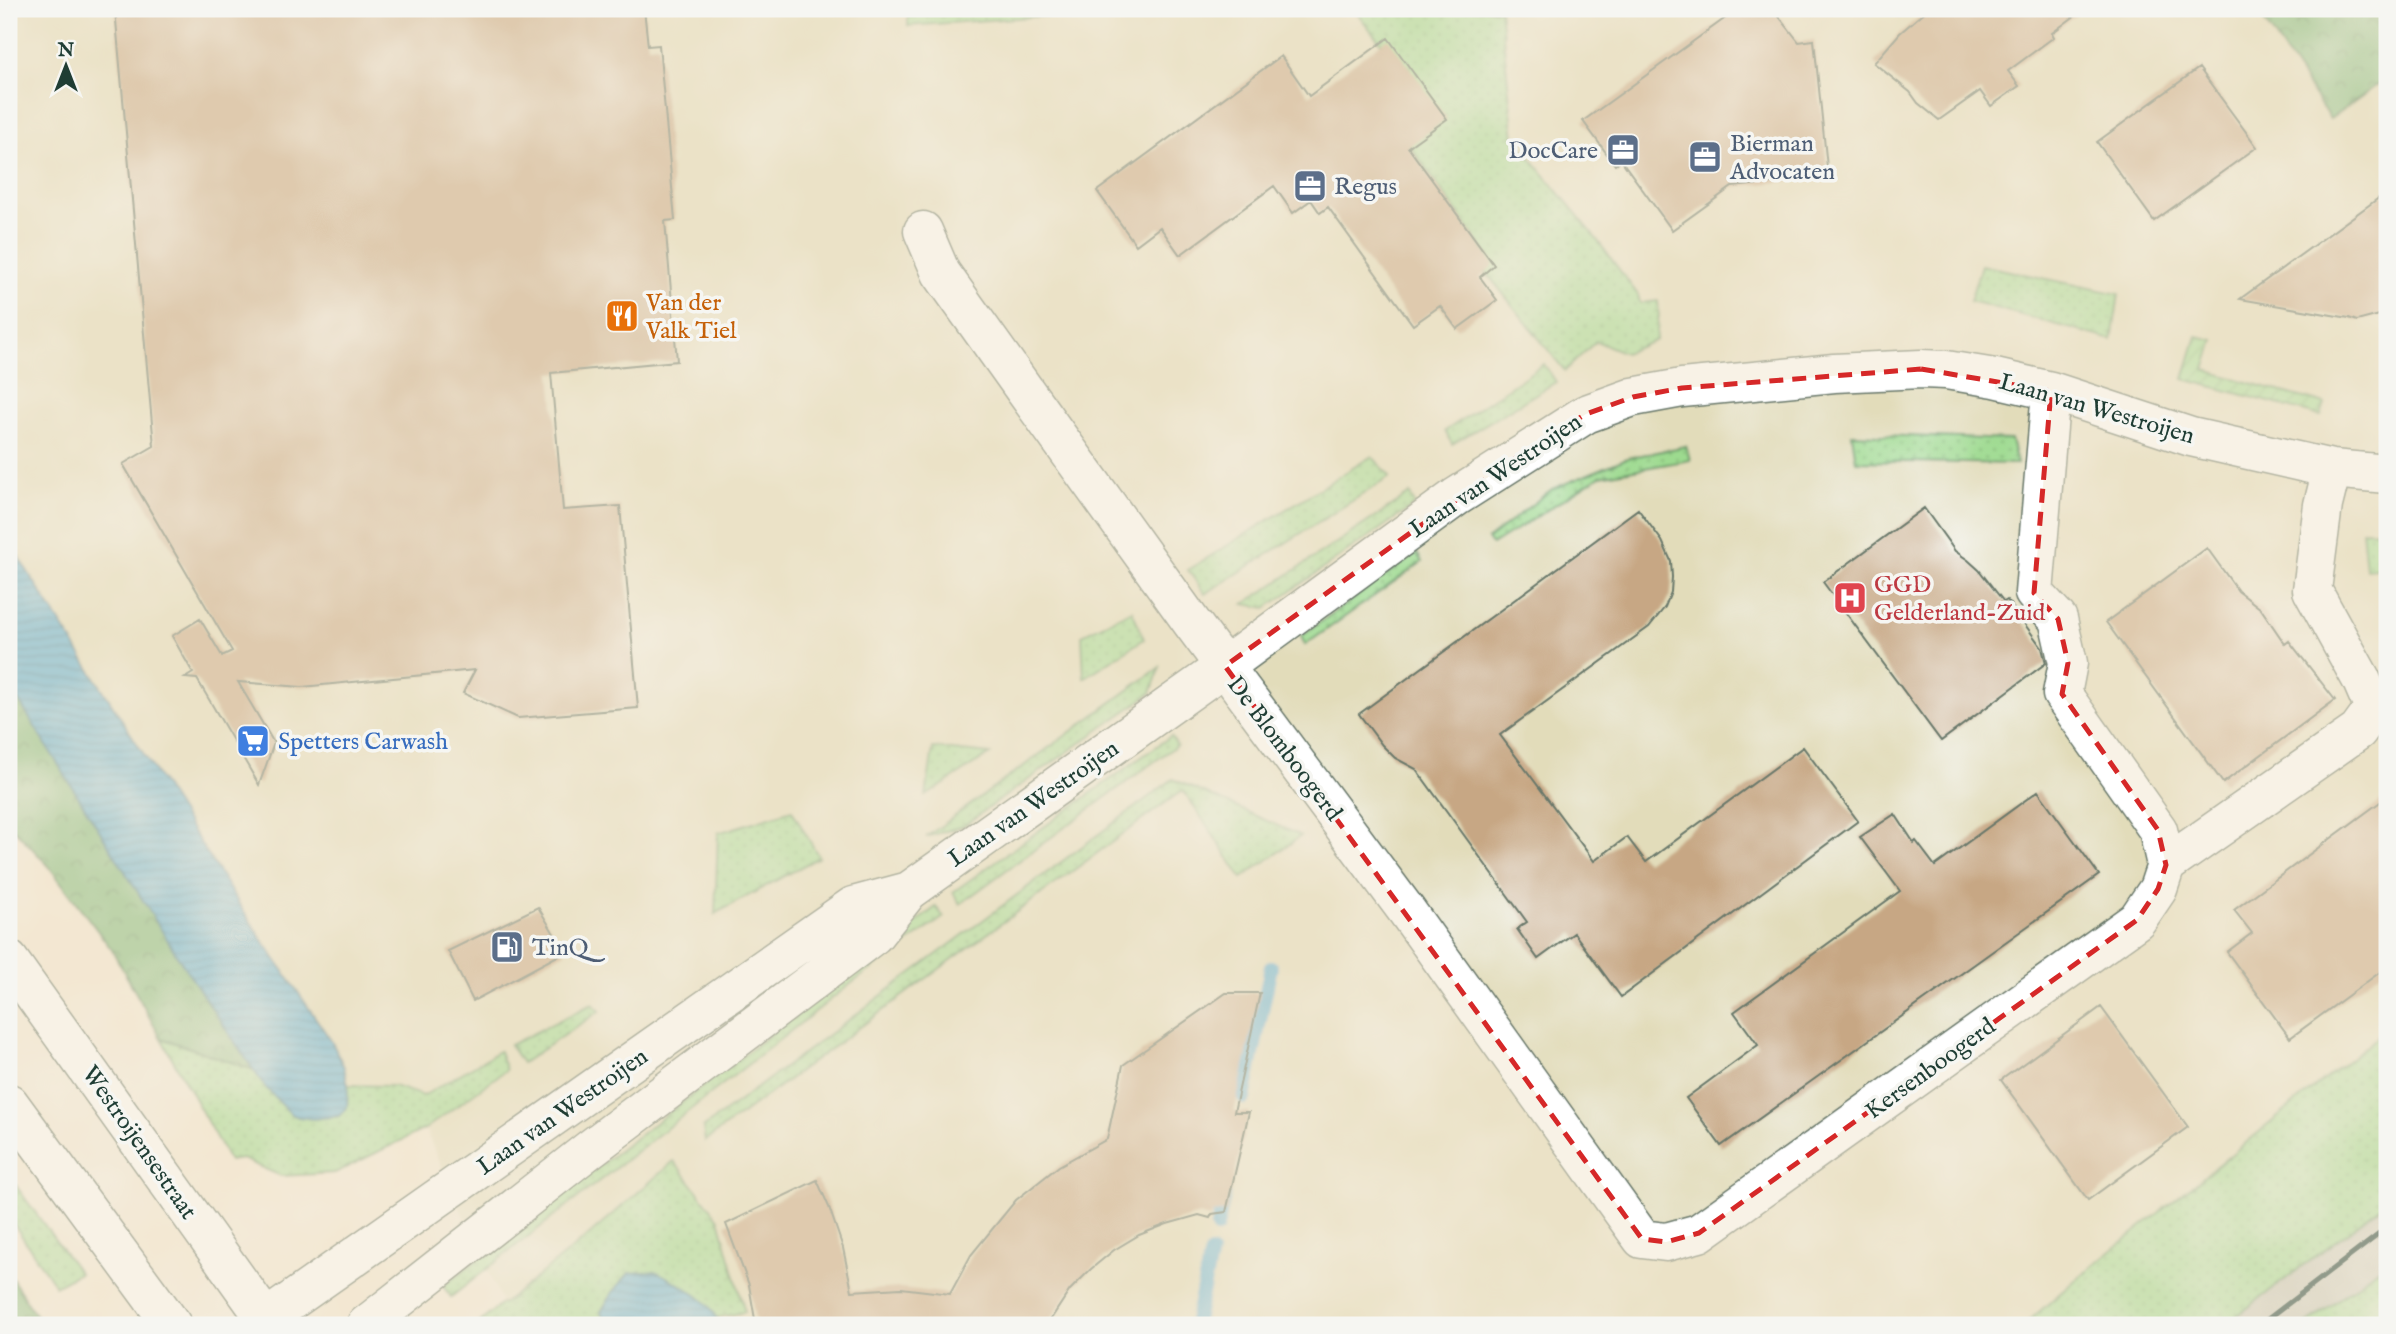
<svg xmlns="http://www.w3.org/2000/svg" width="2396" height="1334" viewBox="0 0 2396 1334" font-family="'IM FELL English',serif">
<defs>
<pattern id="grass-dots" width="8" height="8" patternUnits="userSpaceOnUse" patternTransform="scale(1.75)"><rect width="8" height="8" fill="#9dda8f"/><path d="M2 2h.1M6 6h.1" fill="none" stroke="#87bc7c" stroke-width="1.8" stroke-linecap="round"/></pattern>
<pattern id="forest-crowns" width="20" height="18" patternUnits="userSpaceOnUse" patternTransform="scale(1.75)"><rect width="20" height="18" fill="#7eba7a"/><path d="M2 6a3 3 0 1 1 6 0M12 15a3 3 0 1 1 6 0" fill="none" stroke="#679865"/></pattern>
<pattern id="garden-furrows" width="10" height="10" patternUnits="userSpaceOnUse" patternTransform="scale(1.75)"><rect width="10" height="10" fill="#9dda8f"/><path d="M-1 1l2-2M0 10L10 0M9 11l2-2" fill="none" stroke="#87bc7c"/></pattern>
<pattern id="water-rules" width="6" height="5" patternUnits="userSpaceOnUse" patternTransform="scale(1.75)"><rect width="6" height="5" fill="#58add4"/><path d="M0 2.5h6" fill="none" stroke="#488ead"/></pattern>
</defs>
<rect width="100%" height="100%" fill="#f6f6f2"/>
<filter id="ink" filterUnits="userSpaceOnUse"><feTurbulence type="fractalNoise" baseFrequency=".0143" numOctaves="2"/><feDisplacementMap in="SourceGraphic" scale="14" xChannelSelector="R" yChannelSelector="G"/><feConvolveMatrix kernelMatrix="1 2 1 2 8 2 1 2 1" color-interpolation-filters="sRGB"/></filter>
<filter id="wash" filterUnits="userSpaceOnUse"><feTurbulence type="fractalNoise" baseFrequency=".00686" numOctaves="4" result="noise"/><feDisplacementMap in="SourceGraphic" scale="28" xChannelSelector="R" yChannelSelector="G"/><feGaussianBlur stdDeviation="1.57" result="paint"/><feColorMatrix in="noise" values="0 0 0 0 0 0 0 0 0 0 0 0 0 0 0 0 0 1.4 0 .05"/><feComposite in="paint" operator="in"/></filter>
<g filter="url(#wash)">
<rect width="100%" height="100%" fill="#f3e7d2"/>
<path fill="#e2dcba" d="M 9,9 L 2256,9 L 2330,119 L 2387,78 L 2387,1029 L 2074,1281 L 2024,1325 L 718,1325 L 718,1320 L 700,1297 L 656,1271 L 628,1274 L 613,1292 L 601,1311 L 606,1325 L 518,1325 L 502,1303 L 425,1129 L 506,1071 L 498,1051 L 423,1096 L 394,1086 L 348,1085 L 344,1067 L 332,1042 L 253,926 L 9,542 Z"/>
<path fill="#c5c5b8" d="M 2387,1202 L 2387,1261 L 2306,1325 L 2225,1325 Z"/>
<path fill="url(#grass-dots)" stroke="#5e8c62" stroke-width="2" d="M 908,9 L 1137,9 L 908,26 Z
M 1354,9 L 1500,9 L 1514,138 L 1589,229 L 1638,295 L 1640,303 L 1658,301 L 1659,313 L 1656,340 L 1625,353 L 1596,341 L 1565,371 L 1481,266 L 1489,257 L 1409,145 L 1439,116 Z
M 1981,265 L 2119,294 L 2112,340 L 1970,301 Z
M 1544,364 L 1556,382 L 1452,444 L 1445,431 Z
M 1852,434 L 2011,440 L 2017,464 L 1856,461 Z
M 1686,446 L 1690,460 L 1600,476 L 1492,545 L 1488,539 L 1552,489 L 1627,458 Z
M 1372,456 L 1390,477 L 1205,594 L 1188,570 Z
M 1410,494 L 1415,505 L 1266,608 L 1244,604 Z
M 2362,530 L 2387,531 L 2387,567 L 2366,569 Z
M 1417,553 L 1422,562 L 1305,645 L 1301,636 Z
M 1132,610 L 1144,639 L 1084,678 L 1082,635 Z
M 1160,667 L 1151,693 L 963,826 L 926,837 Z
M 1171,736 L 1177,745 L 960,904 L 953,892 Z
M 933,748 L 990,754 L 926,796 Z
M 1173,779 L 1301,836 L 1242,878 L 1183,790 L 705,1141 L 703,1128 Z
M 792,810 L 819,857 L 715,914 L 718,833 Z
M 936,907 L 944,917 L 852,983 L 451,1297 L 443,1286 Z
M 592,1004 L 600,1011 L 522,1063 L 510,1045 Z
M 2387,1029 L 2387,1202 L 2225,1325 L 2024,1325 L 2074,1281 Z
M 161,1038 L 254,1070 L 266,1087 L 291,1114 L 313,1119 L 339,1116 L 347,1107 L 348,1085 L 394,1086 L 423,1096 L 499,1051 L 506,1070 L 425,1129 L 335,1173 L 281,1176 L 242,1159 L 229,1161 Z
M 674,1161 L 719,1219 L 745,1312 L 716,1318 L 698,1296 L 652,1272 L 628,1274 L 613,1292 L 601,1311 L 606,1325 L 477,1325 L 502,1303 L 503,1304 L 587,1237 Z
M 9,1176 L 79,1273 L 55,1286 L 9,1217 Z
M 2387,1261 L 2387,1325 L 2306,1325 Z"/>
<path fill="url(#forest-crowns)" stroke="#4e7c57" stroke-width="2" d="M 2256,9 L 2387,9 L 2387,78 L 2330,119 Z
M 9,685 L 185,968 L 254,1070 L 161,1038 L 112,950 L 47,864 L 9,824 Z
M 9,1274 L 42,1325 L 9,1325 Z"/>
<path fill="url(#garden-furrows)" stroke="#5e8c62" stroke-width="2" d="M 2197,336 L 2214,340 L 2205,370 L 2325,404 L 2321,416 L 2184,379 Z"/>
<path fill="url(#water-rules)" stroke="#3c7584" stroke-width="2" d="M 9,542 L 253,926 L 332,1042 L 344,1067 L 348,1085 L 347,1107 L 339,1116 L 313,1119 L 298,1117 L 291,1114 L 265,1087 L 185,968 L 9,685 Z
M 656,1271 C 676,1283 715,1299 718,1325 L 606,1325 L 601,1312 L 613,1292 L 629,1273 Z"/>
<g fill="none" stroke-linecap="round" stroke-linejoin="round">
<path stroke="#58add4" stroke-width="14" d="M 1244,1098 L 1271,967
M 1217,1227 L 1224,1196
M 1195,1325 L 1211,1253"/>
</g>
<g id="blocks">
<path fill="#c7a784" d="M 115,9 L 644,9 L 648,46 L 659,45 L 675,220 L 665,221 L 677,361 L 551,373 L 563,510 L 620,506 L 638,708 L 518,718 L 463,693 L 475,670 L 302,687 L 238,682 L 274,743 L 259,785 L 197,679 L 185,678 L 193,673 L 172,636 L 200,619 L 222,656 L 232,651 L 123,464 L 154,446 Z
M 1738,9 L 1773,9 L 1799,42 L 1814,40 L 1828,177 L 1732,187 L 1672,230 L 1621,160 L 1615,165 L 1583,121 Z
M 1928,9 L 2084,9 L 2052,33 L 2054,37 L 2008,71 L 2019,86 L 1991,106 L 1980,91 L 1939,120 L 1918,103 L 1910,92 L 1874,63 L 1900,33 Z
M 1388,38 L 1447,119 L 1408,147 L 1494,265 L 1480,277 L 1497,300 L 1457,329 L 1440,306 L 1413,325 L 1328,207 L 1320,213 L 1311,200 L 1293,213 L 1274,186 L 1180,255 L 1160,227 L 1136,245 L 1097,191 L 1281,56 L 1309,96 Z
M 2199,68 L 2257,147 L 2154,221 L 2097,142 Z
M 2387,192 L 2387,313 L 2357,321 L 2349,318 L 2240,299 Z
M 1924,508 L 1955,551 L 1968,560 L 1979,570 L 2004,602 L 2007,600 L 2042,648 L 2046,663 L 1941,741 L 1823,582 Z
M 1638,509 L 1662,541 L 1671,561 L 1672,577 L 1671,592 L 1665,607 L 1649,627 L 1500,735 L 1594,861 L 1627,837 L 1646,862 L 1803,747 L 1858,821 L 1621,997 L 1574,933 L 1538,959 L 1517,929 L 1527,922 L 1416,769 L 1395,758 L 1382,745 L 1359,714 Z
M 2207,548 L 2238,591 L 2261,609 L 2285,644 L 2289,641 L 2335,700 L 2223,783 L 2106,622 Z
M 2038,791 L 2099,875 L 1721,1146 L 1686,1098 L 1758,1045 L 1734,1012 L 1900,891 L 1860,837 L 1895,814 L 1914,843 L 1916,841 L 1935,866 Z
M 2387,797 L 2387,967 L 2290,1038 L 2227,952 L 2252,933 L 2234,910 Z
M 538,907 L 565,952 L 473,1001 L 448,951 Z
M 1226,993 L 1260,993 L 1234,1112 L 1249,1112 L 1226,1212 L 1212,1214 L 1210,1218 L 1199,1215 L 1167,1224 L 1139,1235 L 1114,1250 L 1091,1269 L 1070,1290 L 1047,1325 L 756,1325 L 749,1285 L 726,1224 L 817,1180 L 829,1207 L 843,1248 L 852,1291 L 901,1288 L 950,1294 L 971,1255 L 1016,1200 L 1059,1166 L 1107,1139 L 1123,1065 Z
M 2101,1007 L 2188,1127 L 2088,1200 L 2001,1080 Z"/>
</g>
</g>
<g filter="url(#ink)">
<use href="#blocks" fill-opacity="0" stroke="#69786b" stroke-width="2"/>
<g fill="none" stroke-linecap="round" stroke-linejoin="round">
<defs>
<path id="minor" d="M 923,231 L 941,273 L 1023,388 L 1192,623 L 1406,910 L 1642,1239 L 1666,1242 L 1699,1233 L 2137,920 L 2158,889 L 2166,865 L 2158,830 L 2062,694 L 2068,663 L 2058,619 L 2034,593 L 2051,391
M 2166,865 L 2358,731 L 2374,709 L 2361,679 L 2312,590 L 2323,505 L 2332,469
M 257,1325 L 853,906 L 909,891
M 366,1325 L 590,1149 L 874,935 L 909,891 L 1225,666 L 1456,497 L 1586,414 L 1633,397 L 1682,388 L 1834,373 L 1921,369 L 1946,370 L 1995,378 L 2051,391 L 2191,437 L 2332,469 L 2387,474"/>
<path id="major" d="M 9,960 L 270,1325
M 9,1103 L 172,1325"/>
</defs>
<use href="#minor" stroke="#69786b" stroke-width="41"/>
<use href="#major" stroke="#69786b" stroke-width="41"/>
<use href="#minor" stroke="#fff" stroke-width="38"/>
<use href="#major" stroke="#fff" stroke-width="38"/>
<path stroke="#1f3d34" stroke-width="5" d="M 2260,1325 L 2387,1228"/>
</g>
</g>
<path d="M0 0H2396V1334H0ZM 1921,369 L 2051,391 L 2034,593 L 2058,619 L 2068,663 L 2062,694 L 2158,830 L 2166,865 L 2158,889 L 2137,920 L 1699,1233 L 1666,1242 L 1642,1239 L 1225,666 L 1512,460 L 1586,414 L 1633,397 L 1682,388 Z" fill="#f3e7d2" fill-opacity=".55" fill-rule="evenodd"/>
<path fill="none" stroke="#d62828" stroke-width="5" stroke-dasharray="14 9" stroke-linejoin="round" d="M 1921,369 L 2051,391 L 2034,593 L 2058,619 L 2068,663 L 2062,694 L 2158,830 L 2166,865 L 2158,889 L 2137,920 L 1699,1233 L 1666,1242 L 1642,1239 L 1225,666 L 1512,460 L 1586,414 L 1633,397 L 1682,388 Z"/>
<defs>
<symbol id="office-square" viewBox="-11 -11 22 22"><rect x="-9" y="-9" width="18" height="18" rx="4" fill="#5c6f8a" stroke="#f6f6f2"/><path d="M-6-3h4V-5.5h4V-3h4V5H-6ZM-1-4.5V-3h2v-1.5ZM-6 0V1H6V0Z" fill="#fff"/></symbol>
<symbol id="restaurant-square" viewBox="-11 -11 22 22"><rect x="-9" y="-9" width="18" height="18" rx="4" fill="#e8710a" stroke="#f6f6f2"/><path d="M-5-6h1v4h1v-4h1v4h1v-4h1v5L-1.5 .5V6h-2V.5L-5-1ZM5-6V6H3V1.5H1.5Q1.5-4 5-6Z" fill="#fff"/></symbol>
<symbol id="hospital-square" viewBox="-11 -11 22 22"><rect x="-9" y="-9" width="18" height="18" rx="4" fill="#e0444e" stroke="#f6f6f2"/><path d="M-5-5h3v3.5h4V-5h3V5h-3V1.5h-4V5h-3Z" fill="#fff"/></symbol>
<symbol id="supermarket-square" viewBox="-11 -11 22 22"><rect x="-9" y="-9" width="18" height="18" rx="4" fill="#3f7fe0" stroke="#f6f6f2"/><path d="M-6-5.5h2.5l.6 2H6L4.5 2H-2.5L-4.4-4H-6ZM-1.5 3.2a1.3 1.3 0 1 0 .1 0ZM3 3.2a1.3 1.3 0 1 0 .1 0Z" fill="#fff"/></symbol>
<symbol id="fuel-square" viewBox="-11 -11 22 22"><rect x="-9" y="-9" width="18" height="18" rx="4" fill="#5c6f8a" stroke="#f6f6f2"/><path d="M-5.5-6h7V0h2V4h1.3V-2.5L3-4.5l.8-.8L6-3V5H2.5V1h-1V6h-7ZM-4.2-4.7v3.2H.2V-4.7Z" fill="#fff"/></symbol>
</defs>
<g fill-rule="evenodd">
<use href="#office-square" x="1604" y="131" width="38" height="38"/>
<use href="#office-square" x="1686" y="138" width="38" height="38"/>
<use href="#office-square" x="1291" y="167" width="38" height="38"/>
<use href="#restaurant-square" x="603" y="297" width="38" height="38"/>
<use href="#hospital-square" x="1831" y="579" width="38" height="38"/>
<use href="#supermarket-square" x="234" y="722" width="38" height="38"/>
<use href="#fuel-square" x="488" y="928" width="38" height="38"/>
</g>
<g text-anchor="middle" stroke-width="7" stroke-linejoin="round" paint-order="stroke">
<g font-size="24" fill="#4e5e75" stroke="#f6f6f2" text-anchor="start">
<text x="1730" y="151">Bierman<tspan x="1730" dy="28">Advocaten</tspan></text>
<text x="1598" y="158" text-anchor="end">DocCare</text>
<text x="1334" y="194">Regus</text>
<text x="532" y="955">TinQ</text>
</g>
<g font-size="24" fill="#c56008" stroke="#f6f6f2" text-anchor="start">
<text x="646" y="310">Van der<tspan x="646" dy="28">Valk Tiel</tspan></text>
</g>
<g font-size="24" fill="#1f3d34" stroke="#f6f6f2">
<text transform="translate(2097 408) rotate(16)" y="8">Laan van Westroijen</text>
<text transform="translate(1495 475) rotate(-34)" y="8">Laan van Westroijen</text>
<text transform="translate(1285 748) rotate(53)" y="8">De Blomboogerd</text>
<text transform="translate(1033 803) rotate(-35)" y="8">Laan van Westroijen</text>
<text transform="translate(1930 1068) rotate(-36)" y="8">Kersenboogerd</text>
<text transform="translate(562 1111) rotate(-35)" y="8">Laan van Westroijen</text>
<text transform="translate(140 1142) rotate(55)" y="8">Westroijensestraat</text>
</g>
<g font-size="24" fill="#be3a42" stroke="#f6f6f2" text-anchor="start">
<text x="1874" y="592">GGD<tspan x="1874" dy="28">Gelderland-Zuid</tspan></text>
</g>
<g font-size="24" fill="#366cbe" stroke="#f6f6f2" text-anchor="start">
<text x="278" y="749">Spetters Carwash</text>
</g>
</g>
<rect width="2396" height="1334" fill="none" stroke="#f6f6f2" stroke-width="35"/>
<g transform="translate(66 66)" stroke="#f6f6f2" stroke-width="5" paint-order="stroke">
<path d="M0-5L12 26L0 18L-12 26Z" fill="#1f3d34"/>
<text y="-10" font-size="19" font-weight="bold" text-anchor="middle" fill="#1f3d34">N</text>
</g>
</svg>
